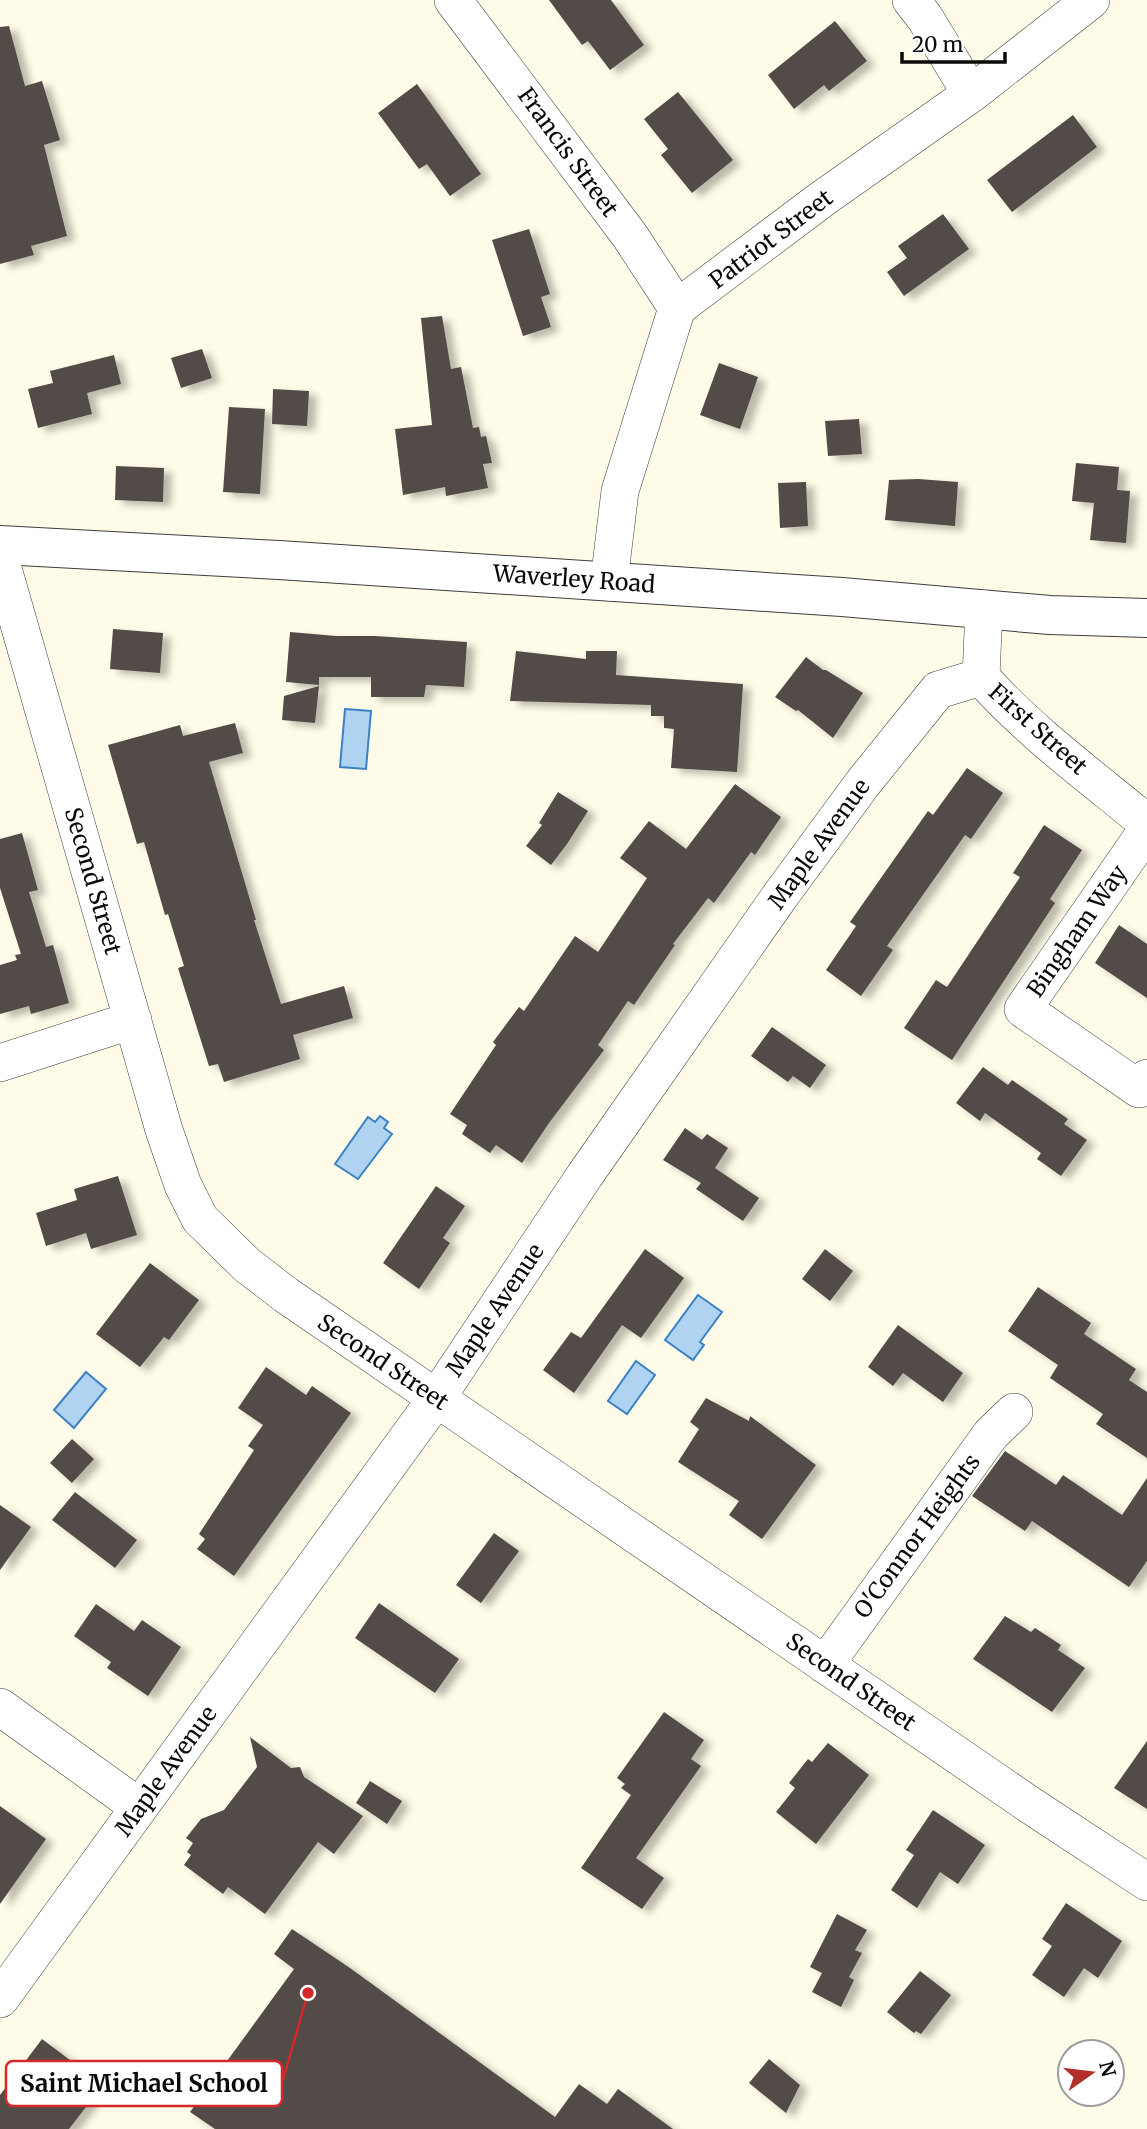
<svg xmlns="http://www.w3.org/2000/svg" width="1147" height="2129" viewBox="0 0 1147 2129" font-family="Merriweather,serif">
<defs>
<filter id="shadow"><feDropShadow dx="8" dy="4.5" stdDeviation="3.5" flood-color="#0004"/></filter>
</defs>
<rect width="100%" height="100%" fill="#fefce8"/>
<path fill="#b0d3f2" stroke="#3b82c5" stroke-width="2" d="M 345,709 L 371,711 L 366,769 L 340,767 Z
M 380,1116 L 388,1122 L 384,1128 L 392,1134 L 358,1179 L 335,1164 L 368,1117 L 375,1122 Z
M 698,1295 L 722,1312 L 700,1342 L 704,1345 L 693,1360 L 665,1340 Z
M 636,1361 L 655,1375 L 627,1414 L 608,1401 Z
M 86,1372 L 106,1389 L 74,1428 L 54,1410 Z"/>
<path fill="#524c47" filter="url(#shadow)" d="M 549,0 L 611,0 L 644,45 L 610,70 L 588,41 L 582,45 Z
M 835,21 L 867,61 L 829,91 L 824,85 L 794,109 L 768,75 Z
M 9,26 L 25,86 L 42,81 L 60,140 L 44,145 L 67,236 L 31,246 L 34,255 L 0,264 L 0,27 Z
M 417,84 L 481,174 L 450,196 L 427,164 L 419,169 L 378,113 Z
M 678,92 L 733,160 L 692,193 L 661,155 L 668,149 L 644,119 Z
M 1073,115 L 1097,147 L 1012,212 L 987,180 Z
M 943,214 L 969,249 L 904,296 L 887,272 L 907,258 L 898,246 Z
M 529,229 L 550,294 L 541,297 L 551,327 L 523,336 L 492,240 Z
M 442,316 L 451,369 L 461,367 L 473,428 L 479,427 L 481,437 L 486,436 L 492,463 L 483,464 L 488,488 L 446,496 L 445,487 L 403,495 L 395,429 L 432,425 L 421,318 Z
M 202,349 L 212,378 L 181,388 L 171,358 Z
M 114,355 L 121,384 L 87,393 L 92,414 L 38,428 L 28,389 L 53,383 L 50,371 Z
M 719,363 L 758,377 L 740,429 L 700,415 Z
M 273,389 L 309,391 L 307,426 L 272,424 Z
M 229,407 L 265,409 L 260,494 L 223,492 Z
M 859,419 L 862,454 L 828,456 L 825,421 Z
M 1076,463 L 1119,467 L 1117,490 L 1130,491 L 1126,543 L 1090,540 L 1094,503 L 1072,501 Z
M 116,466 L 164,468 L 163,502 L 115,500 Z
M 918,479 L 958,482 L 955,526 L 885,520 L 889,480 Z
M 806,482 L 808,526 L 780,528 L 778,483 Z
M 113,629 L 163,633 L 160,673 L 110,669 Z
M 290,632 L 336,636 L 375,636 L 467,642 L 464,687 L 426,685 L 424,697 L 371,697 L 371,677 L 319,677 L 319,685 L 286,682 Z
M 516,651 L 586,659 L 586,651 L 617,651 L 616,675 L 743,684 L 737,772 L 671,768 L 674,729 L 664,728 L 664,716 L 651,716 L 651,705 L 510,701 Z
M 806,657 L 823,670 L 826,670 L 863,693 L 833,738 L 798,710 L 796,711 L 775,697 Z
M 319,686 L 315,723 L 282,720 L 284,696 Z
M 235,723 L 243,753 L 209,762 L 256,920 L 254,920 L 281,1004 L 344,986 L 353,1018 L 293,1035 L 300,1059 L 224,1082 L 218,1064 L 209,1066 L 178,968 L 184,966 L 168,914 L 165,915 L 144,842 L 137,844 L 108,745 L 180,725 L 183,736 Z
M 967,768 L 1003,793 L 971,839 L 965,835 L 887,946 L 893,950 L 861,996 L 826,970 L 856,926 L 850,922 L 928,811 L 933,815 Z
M 735,784 L 781,817 L 755,855 L 751,852 L 714,903 L 708,898 L 673,944 L 675,945 L 634,1005 L 628,1001 L 598,1045 L 604,1050 L 549,1123 L 522,1163 L 496,1145 L 490,1153 L 462,1134 L 467,1125 L 450,1114 L 496,1045 L 493,1042 L 519,1007 L 524,1011 L 575,936 L 598,952 L 647,878 L 620,858 L 649,821 L 686,849 Z
M 558,792 L 588,811 L 567,844 L 551,865 L 526,846 L 542,825 L 539,823 Z
M 1044,825 L 1082,850 L 1050,899 L 1055,903 L 952,1060 L 904,1028 L 936,980 L 947,987 L 1020,877 L 1013,873 Z
M 22,833 L 38,890 L 29,892 L 46,947 L 53,945 L 69,1003 L 31,1014 L 29,1006 L 0,1014 L 0,965 L 17,960 L 15,955 L 21,954 L 0,888 L 0,839 Z
M 1119,925 L 1147,944 L 1147,998 L 1095,963 Z
M 772,1027 L 826,1065 L 810,1088 L 793,1076 L 788,1082 L 751,1056 Z
M 983,1067 L 1008,1085 L 1012,1080 L 1068,1119 L 1064,1124 L 1087,1140 L 1061,1176 L 1037,1159 L 1041,1153 L 985,1113 L 980,1121 L 956,1103 Z
M 685,1128 L 702,1140 L 707,1134 L 728,1148 L 715,1168 L 759,1198 L 743,1221 L 696,1189 L 701,1183 L 663,1160 Z
M 118,1176 L 137,1235 L 91,1249 L 86,1233 L 46,1246 L 36,1213 L 77,1200 L 74,1189 Z
M 436,1186 L 465,1206 L 443,1238 L 450,1243 L 419,1289 L 383,1263 Z
M 645,1249 L 684,1278 L 641,1338 L 622,1325 L 574,1393 L 543,1370 L 571,1332 L 581,1338 Z
M 825,1249 L 853,1271 L 830,1301 L 802,1279 Z
M 150,1263 L 199,1300 L 169,1340 L 164,1337 L 140,1367 L 96,1334 Z
M 1038,1287 L 1091,1323 L 1084,1334 L 1136,1369 L 1129,1380 L 1147,1392 L 1147,1458 L 1096,1424 L 1103,1414 L 1050,1378 L 1058,1365 L 1008,1331 Z
M 898,1325 L 963,1373 L 943,1402 L 903,1373 L 893,1386 L 868,1367 Z
M 266,1367 L 306,1395 L 312,1386 L 351,1413 L 234,1576 L 197,1549 L 205,1539 L 199,1534 L 254,1450 L 248,1446 L 263,1425 L 238,1408 Z
M 706,1398 L 749,1421 L 750,1416 L 816,1465 L 762,1539 L 729,1515 L 739,1501 L 678,1462 L 699,1429 L 690,1422 Z
M 72,1439 L 94,1459 L 72,1483 L 50,1463 Z
M 1005,1451 L 1056,1485 L 1063,1475 L 1122,1515 L 1147,1478 L 1147,1561 L 1129,1587 L 1032,1521 L 1025,1531 L 972,1496 Z
M 75,1492 L 137,1540 L 115,1568 L 52,1520 Z
M 0,1505 L 31,1527 L 0,1570 Z
M 494,1533 L 519,1551 L 481,1603 L 456,1585 Z
M 379,1603 L 459,1659 L 435,1693 L 355,1638 Z
M 96,1604 L 134,1631 L 142,1620 L 181,1647 L 148,1696 L 107,1668 L 111,1662 L 74,1636 Z
M 1005,1616 L 1031,1632 L 1035,1628 L 1061,1645 L 1058,1650 L 1085,1668 L 1052,1712 L 973,1659 Z
M 664,1712 L 704,1740 L 691,1759 L 701,1766 L 636,1858 L 664,1878 L 642,1909 L 581,1868 L 631,1795 L 621,1788 L 625,1784 L 617,1778 Z
M 250,1737 L 291,1768 L 300,1767 L 304,1777 L 363,1816 L 334,1854 L 318,1842 L 265,1914 L 228,1887 L 223,1894 L 184,1865 L 191,1855 L 187,1852 L 193,1843 L 186,1838 L 201,1819 L 224,1810 L 257,1767 Z
M 1147,1741 L 1147,1809 L 1114,1788 Z
M 828,1743 L 869,1775 L 816,1844 L 776,1812 L 795,1788 L 789,1783 L 808,1759 L 812,1762 Z
M 370,1781 L 402,1801 L 387,1824 L 356,1803 Z
M 0,1806 L 46,1839 L 0,1904 Z
M 933,1810 L 985,1845 L 958,1884 L 940,1872 L 917,1908 L 891,1890 L 914,1855 L 906,1850 Z
M 1066,1903 L 1122,1941 L 1098,1978 L 1084,1968 L 1064,1997 L 1032,1975 L 1052,1946 L 1042,1939 Z
M 837,1914 L 867,1930 L 855,1950 L 862,1953 L 849,1977 L 854,1980 L 841,2007 L 812,1992 L 822,1973 L 810,1967 Z
M 292,1929 L 350,1968 L 555,2117 L 579,2084 L 607,2104 L 618,2089 L 673,2129 L 215,2129 L 190,2112 L 294,1969 L 274,1954 Z
M 920,1971 L 951,1995 L 921,2034 L 916,2031 L 914,2033 L 887,2012 Z
M 42,2039 L 103,2085 L 69,2129 L 0,2129 L 0,2095 Z
M 769,2059 L 800,2085 L 786,2113 L 749,2083 Z"/>
<g fill="none" stroke-linecap="round" stroke-linejoin="round">
<defs>
<path id="minor" d="M 453,0 L 630,236 L 677,308
M 911,0 L 925,18 L 971,94
M 0,558 L 164,1130 L 183,1185 L 200,1219 L 247,1265 L 286,1295 L 1030,1805 L 1147,1882
M 609,582 L 620,491 L 677,308 L 822,199 L 971,94 L 1091,0
M 984,609 L 981,677 C 1030,732 1090,776 1147,823
M 1147,830 L 1023,1009 L 1139,1089 L 1147,1078
M 0,1063 L 133,1020
M 825,1665 L 991,1434 L 1014,1412
M 0,1707 L 139,1807
M 0,1999 L 436,1399 L 585,1175 L 780,896 L 863,783 L 938,690 L 981,677"/>
<path id="tertiary" d="M 0,545 L 279,560 L 842,597 L 1050,615 L 1147,618"/>
</defs>
<use href="#minor" stroke="#3d3d3d" stroke-width="38"/>
<use href="#tertiary" stroke="#3d3d3d" stroke-width="40"/>
<use href="#minor" stroke="#fff" stroke-width="37"/>
<use href="#tertiary" stroke="#fff" stroke-width="38"/>
</g>
<g text-anchor="middle" stroke-width="7" stroke-linejoin="round" paint-order="stroke">
<g font-size="23" fill="#0a0a0a" stroke="#fff">
<text transform="translate(568 152) rotate(54)" y="8">Francis Street</text>
<text transform="translate(771 239) rotate(-37)" y="8">Patriot Street</text>
<text transform="translate(574 579) rotate(4)" y="8">Waverley Road</text>
<text transform="translate(1038 729) rotate(42)" y="8">First Street</text>
<text transform="translate(819 844) rotate(-54)" y="8">Maple Avenue</text>
<text transform="translate(93 881) rotate(74)" y="8">Second Street</text>
<text transform="translate(1077 931) rotate(-55)" y="8">Bingham Way</text>
<text transform="translate(495 1310) rotate(-56)" y="8">Maple Avenue</text>
<text transform="translate(383 1362) rotate(34)" y="8">Second Street</text>
<text transform="translate(917 1536) rotate(-54)" y="8">O'Connor Heights</text>
<text transform="translate(851 1682) rotate(35)" y="8">Second Street</text>
<text transform="translate(166 1771) rotate(-54)" y="8">Maple Avenue</text>
</g>
</g>
<path fill="none" stroke="#d62828" stroke-width="2.5" d="M308 1993L282 2083"/>
<circle fill="#d62828" stroke="#fff" stroke-width="2.5" cx="308" cy="1993" r="7"/>
<rect fill="#fff" stroke="#d62828" stroke-width="2.5" x="6" y="2061" width="276" height="45" rx="7"/>
<g font-size="24" text-anchor="middle" font-weight="bold" fill="#0a0a0a">
<text x="144" y="2092">Saint Michael School</text>
</g>
<g transform="translate(1091 2073) rotate(76)"><circle r="33" fill="#ffffff" stroke="#9d9d9d" stroke-width="2"/>
<path d="M0-5L12 26L0 18L-12 26Z" fill="#b1302a"/>
<text y="-10" font-size="19" font-weight="bold" text-anchor="middle" fill="#0a0a0a">N</text>
</g>
<path d="M902 52v10h103v-10" fill="none" stroke="#0a0a0a" stroke-width="3.5"/>
<text x="912" y="52" font-size="21" fill="#0a0a0a" stroke="#ffffff" stroke-width="5" paint-order="stroke">20 m</text>
</svg>
